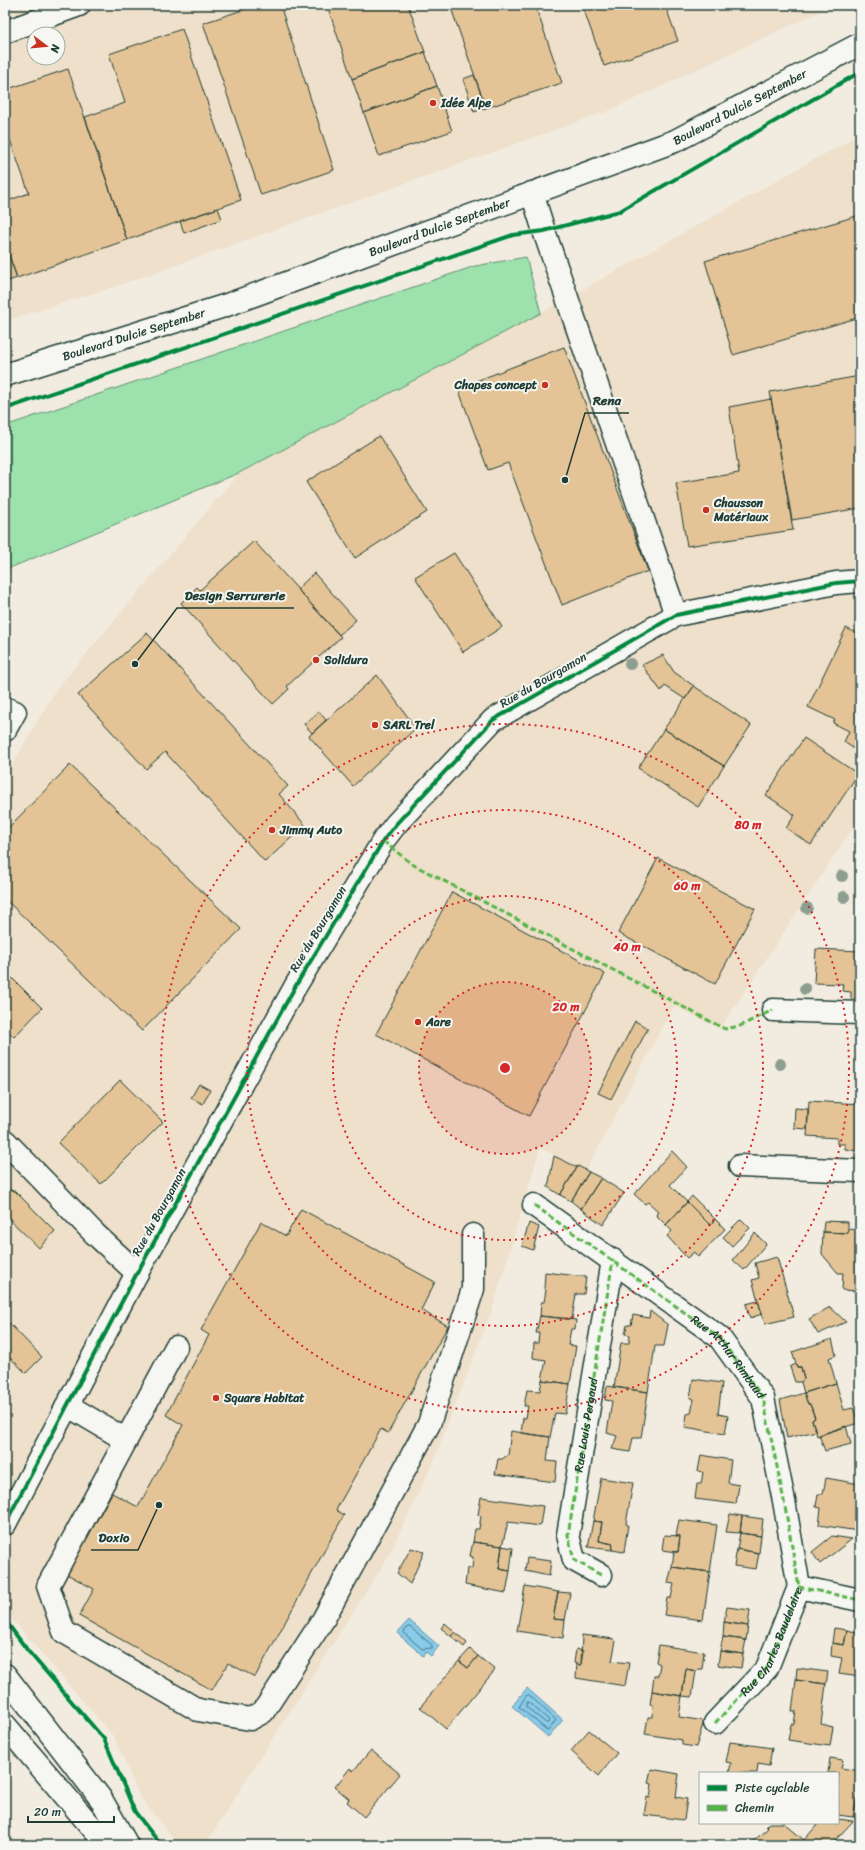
<svg xmlns="http://www.w3.org/2000/svg" width="865" height="1850" viewBox="0 0 865 1850" font-family="Sriracha,sans-serif">
<rect width="100%" height="100%" fill="#f2ece0"/>
<filter id="ink" filterUnits="userSpaceOnUse"><feTurbulence type="fractalNoise" baseFrequency=".025" numOctaves="2"/><feDisplacementMap in="SourceGraphic" scale="8" xChannelSelector="R" yChannelSelector="G"/><feConvolveMatrix kernelMatrix="1 2 1 2 8 2 1 2 1" color-interpolation-filters="sRGB"/></filter>
<g filter="url(#ink)">
<path fill="#eee0ca" fill-rule="evenodd" d="M 5,5 L 833,5 L 611,110 L 120,285 L 5,321 ZM 34,34 L 58,34 L 58,58 L 34,58 Z
M 860,134 L 860,817 L 720,1029 L 674,1006 L 586,1170 L 540,1148 L 493,1307 L 432,1465 L 388,1557 L 205,1845 L 179,1845 L 140,1797 L 114,1737 L 5,1611 L 5,777 L 55,691 L 239,473 L 541,313 Z"/>
<path fill="#9de1ad" stroke="#5e8f70" d="M 526,257 L 541,313 L 239,473 L 5,570 L 5,426 L 475,266 Z"/>
<path fill="#88caea" stroke="#5e92a1" d="M 409,1620 L 439,1646 L 431,1656 L 426,1652 L 423,1656 L 397,1633 Z
M 527,1688 L 563,1720 L 548,1737 L 512,1706 Z"/>
<g fill="none" stroke-linecap="round" stroke-linejoin="round">
<path stroke="#49757d" stroke-width="1" d="M 408,1627 L 410,1627 L 432,1645 L 432,1648 L 422,1649 L 405,1634 L 404,1632 Z
M 529,1695 L 556,1720 L 548,1731 L 519,1707 L 526,1696 Z
M 528,1702 L 549,1720 L 548,1723 L 546,1723 L 526,1707 Z"/>
</g>
<path fill="#e4c496" stroke="#1f3d34" d="M 258,5 L 280,5 L 334,170 L 261,195 L 203,23 Z
M 327,5 L 408,5 L 425,52 L 352,79 Z
M 450,5 L 535,5 L 562,83 L 486,108 Z
M 582,5 L 665,5 L 678,41 L 604,66 Z
M 182,29 L 241,200 L 127,240 L 85,117 L 125,103 L 109,54 Z
M 425,52 L 437,86 L 364,113 L 352,79 Z
M 68,69 L 127,240 L 17,278 L 5,244 L 5,202 L 29,193 L 5,126 L 5,90 Z
M 474,75 L 486,108 L 474,112 L 463,79 Z
M 437,86 L 452,131 L 379,156 L 364,113 Z
M 218,208 L 222,219 L 184,233 L 180,221 Z
M 860,215 L 860,317 L 733,355 L 705,261 Z
M 5,244 L 17,278 L 5,282 Z
M 564,347 L 648,571 L 562,605 L 508,463 L 488,470 L 458,388 Z
M 860,376 L 860,508 L 792,520 L 770,392 Z
M 771,399 L 793,530 L 687,546 L 676,483 L 739,473 L 729,407 Z
M 379,436 L 427,512 L 355,558 L 306,482 Z
M 254,541 L 341,637 L 287,686 L 289,689 L 273,704 L 181,603 L 197,587 L 200,590 Z
M 454,553 L 502,627 L 463,652 L 415,577 Z
M 314,573 L 356,620 L 339,635 L 297,589 Z
M 846,628 L 860,635 L 860,753 L 844,742 L 849,731 L 833,723 L 835,720 L 808,707 Z
M 147,633 L 288,786 L 279,794 L 305,825 L 265,862 L 165,752 L 146,769 L 78,695 Z
M 663,655 L 674,672 L 694,686 L 685,699 L 665,686 L 661,691 L 642,665 Z
M 377,675 L 416,728 L 353,786 L 309,736 Z
M 694,686 L 751,725 L 724,766 L 664,729 Z
M 319,712 L 326,720 L 312,733 L 304,724 Z
M 664,729 L 724,766 L 698,807 L 638,768 Z
M 804,738 L 858,774 L 811,845 L 786,828 L 795,815 L 766,795 Z
M 70,765 L 241,929 L 142,1031 L 5,899 L 5,831 Z
M 658,858 L 755,909 L 715,984 L 618,933 Z
M 452,892 L 605,974 L 529,1116 L 376,1034 Z
M 816,949 L 860,951 L 860,1000 L 851,999 L 851,992 L 842,991 L 843,984 L 814,983 Z
M 5,971 L 42,1008 L 14,1037 L 5,1028 Z
M 635,1021 L 648,1028 L 611,1099 L 598,1093 Z
M 120,1080 L 163,1122 L 101,1184 L 58,1143 Z
M 199,1084 L 210,1090 L 203,1104 L 191,1098 Z
M 809,1101 L 860,1104 L 860,1145 L 858,1151 L 845,1149 L 845,1144 L 837,1144 L 837,1138 L 807,1136 Z
M 795,1108 L 808,1109 L 807,1129 L 794,1128 Z
M 672,1151 L 687,1167 L 670,1185 L 687,1202 L 666,1225 L 656,1215 L 658,1211 L 648,1202 L 645,1204 L 634,1194 Z
M 554,1156 L 577,1167 L 560,1195 L 548,1187 Z
M 578,1166 L 589,1172 L 571,1201 L 560,1195 Z
M 589,1172 L 601,1178 L 581,1209 L 571,1201 Z
M 601,1178 L 624,1193 L 603,1225 L 581,1209 Z
M 5,1189 L 15,1191 L 55,1231 L 39,1248 L 5,1215 Z
M 692,1196 L 715,1219 L 710,1225 L 687,1202 Z
M 687,1202 L 710,1225 L 715,1219 L 725,1229 L 698,1257 L 694,1252 L 687,1258 L 667,1236 L 672,1231 L 666,1225 Z
M 301,1209 L 435,1282 L 421,1310 L 448,1326 L 388,1433 L 381,1429 L 336,1510 L 344,1515 L 255,1677 L 228,1663 L 212,1690 L 79,1616 L 94,1589 L 67,1574 L 112,1493 L 138,1507 L 183,1425 L 166,1415 L 209,1335 L 201,1330 L 261,1222 L 286,1236 Z
M 741,1219 L 750,1228 L 732,1246 L 723,1237 Z
M 824,1221 L 848,1222 L 848,1233 L 823,1232 Z
M 529,1223 L 539,1227 L 533,1250 L 522,1246 Z
M 848,1229 L 860,1230 L 860,1291 L 842,1290 L 843,1273 L 838,1273 L 822,1254 L 823,1232 L 848,1233 Z
M 755,1233 L 766,1244 L 744,1270 L 733,1260 Z
M 777,1257 L 794,1317 L 765,1324 L 752,1280 L 759,1278 L 755,1263 Z
M 545,1272 L 586,1277 L 584,1294 L 576,1294 L 572,1319 L 540,1316 L 541,1302 L 544,1302 L 546,1290 L 544,1289 Z
M 758,1301 L 762,1314 L 750,1318 L 746,1304 Z
M 830,1307 L 846,1322 L 818,1334 L 809,1319 Z
M 650,1311 L 668,1325 L 664,1346 L 655,1346 L 648,1392 L 614,1387 L 621,1343 L 629,1343 L 630,1335 L 625,1334 L 627,1325 L 631,1325 L 633,1315 L 649,1318 Z
M 540,1316 L 576,1320 L 575,1329 L 571,1329 L 568,1345 L 576,1346 L 570,1384 L 542,1380 L 546,1360 L 533,1358 L 534,1343 L 538,1343 L 539,1333 L 536,1333 Z
M 6,1320 L 42,1357 L 26,1373 L 5,1353 Z
M 832,1339 L 836,1355 L 829,1358 L 836,1383 L 804,1393 L 801,1382 L 804,1379 L 801,1367 L 797,1367 L 792,1352 Z
M 796,1364 L 797,1367 L 801,1367 L 804,1379 L 801,1382 L 795,1382 L 790,1367 Z
M 693,1379 L 722,1383 L 718,1414 L 728,1416 L 725,1434 L 685,1427 L 687,1414 L 691,1413 L 694,1399 L 690,1398 Z
M 542,1380 L 570,1384 L 565,1414 L 555,1413 L 550,1437 L 521,1433 L 523,1418 L 526,1418 L 528,1406 L 524,1406 L 527,1390 L 540,1391 Z
M 836,1383 L 844,1410 L 853,1408 L 858,1423 L 817,1436 L 812,1420 L 815,1418 L 810,1404 L 808,1404 L 804,1393 Z
M 607,1386 L 648,1392 L 641,1438 L 633,1438 L 630,1452 L 612,1449 L 617,1436 L 607,1433 L 612,1401 L 605,1400 Z
M 804,1393 L 808,1404 L 810,1404 L 815,1418 L 812,1420 L 816,1431 L 787,1438 L 780,1400 Z
M 846,1426 L 851,1444 L 825,1451 L 819,1435 Z
M 511,1431 L 550,1437 L 547,1461 L 557,1462 L 555,1482 L 495,1474 L 498,1459 L 502,1459 L 508,1455 Z
M 701,1455 L 731,1460 L 728,1483 L 739,1485 L 736,1504 L 695,1499 L 697,1484 L 701,1484 L 703,1472 L 698,1471 Z
M 601,1478 L 633,1483 L 626,1524 L 628,1525 L 624,1552 L 612,1550 L 613,1544 L 599,1541 L 602,1522 L 593,1521 Z
M 826,1478 L 860,1484 L 858,1531 L 819,1525 L 821,1508 L 816,1507 L 817,1500 L 818,1494 L 823,1494 Z
M 481,1497 L 543,1506 L 540,1526 L 508,1522 L 502,1546 L 473,1542 L 475,1529 L 479,1529 L 481,1516 L 478,1515 Z
M 730,1514 L 742,1516 L 740,1533 L 726,1532 Z
M 742,1516 L 763,1519 L 761,1536 L 740,1533 Z
M 679,1520 L 717,1525 L 710,1572 L 672,1567 L 674,1552 L 678,1552 L 680,1536 L 676,1536 Z
M 593,1521 L 602,1522 L 599,1541 L 613,1544 L 612,1550 L 588,1547 Z
M 740,1533 L 761,1536 L 759,1553 L 737,1549 Z
M 664,1535 L 680,1536 L 678,1552 L 662,1550 Z
M 832,1536 L 852,1539 L 820,1564 L 812,1552 Z
M 473,1542 L 502,1546 L 499,1569 L 510,1571 L 506,1593 L 465,1585 L 467,1568 L 472,1569 L 473,1557 L 470,1556 Z
M 502,1546 L 513,1548 L 510,1571 L 499,1569 Z
M 411,1548 L 424,1552 L 410,1584 L 397,1573 Z
M 737,1549 L 759,1553 L 756,1569 L 734,1566 Z
M 527,1558 L 551,1561 L 549,1576 L 525,1571 Z
M 672,1567 L 710,1572 L 703,1620 L 664,1615 L 667,1598 L 671,1598 L 674,1584 L 668,1583 Z
M 525,1586 L 558,1592 L 553,1619 L 565,1620 L 563,1638 L 517,1631 Z
M 558,1592 L 570,1593 L 565,1620 L 553,1619 Z
M 727,1607 L 750,1610 L 748,1626 L 724,1622 Z
M 724,1622 L 748,1626 L 746,1640 L 723,1637 Z
M 445,1623 L 455,1632 L 451,1636 L 441,1628 Z
M 834,1628 L 847,1630 L 844,1645 L 832,1643 Z
M 847,1630 L 860,1633 L 860,1677 L 839,1674 L 842,1658 L 831,1656 L 832,1643 L 844,1645 Z
M 455,1632 L 467,1643 L 464,1647 L 451,1636 Z
M 582,1635 L 614,1639 L 616,1641 L 612,1661 L 629,1663 L 625,1686 L 576,1678 L 577,1664 L 581,1665 Z
M 723,1637 L 746,1640 L 743,1654 L 720,1651 Z
M 659,1645 L 704,1652 L 702,1669 L 698,1669 L 697,1671 L 686,1669 L 682,1696 L 652,1691 L 654,1676 L 658,1676 L 660,1664 L 656,1662 Z
M 470,1649 L 478,1656 L 468,1668 L 459,1661 Z
M 576,1649 L 583,1651 L 581,1665 L 574,1663 Z
M 720,1651 L 743,1654 L 741,1668 L 718,1665 Z
M 478,1656 L 495,1670 L 446,1729 L 420,1707 L 459,1661 L 468,1668 Z
M 797,1668 L 828,1672 L 826,1684 L 796,1680 Z
M 686,1669 L 696,1671 L 692,1697 L 682,1696 Z
M 796,1680 L 826,1684 L 821,1724 L 833,1727 L 830,1746 L 788,1740 L 791,1724 L 794,1724 L 796,1711 L 792,1711 Z
M 652,1691 L 682,1696 L 679,1717 L 704,1721 L 696,1747 L 682,1745 L 682,1740 L 645,1734 L 648,1717 L 652,1717 L 653,1705 L 650,1704 Z
M 589,1730 L 617,1753 L 599,1776 L 571,1751 Z
M 730,1742 L 772,1748 L 769,1766 L 758,1764 L 757,1773 L 729,1773 L 731,1763 L 726,1762 Z
M 371,1750 L 400,1774 L 364,1817 L 347,1802 L 349,1799 L 335,1787 L 350,1768 L 353,1771 Z
M 830,1758 L 843,1760 L 841,1768 L 860,1771 L 860,1794 L 858,1794 L 853,1817 L 838,1815 L 838,1773 L 828,1773 Z
M 651,1769 L 679,1774 L 676,1797 L 687,1799 L 684,1820 L 644,1815 L 647,1797 L 650,1798 L 652,1784 L 648,1783 Z
M 858,1794 L 860,1794 L 860,1812 L 856,1817 L 853,1817 Z
M 838,1819 L 853,1821 L 831,1845 L 749,1845 L 768,1828 L 766,1826 L 769,1823 L 784,1823 L 804,1840 L 819,1823 L 838,1823 Z"/>
<g fill="none" stroke-linecap="round" stroke-linejoin="round">
<defs>
<g id="minor">
<path d="M 5,32 L 79,5"/>
<path d="M 532,193 L 544,231 L 676,615"/>
<path d="M 5,708 L 15,712 L 5,730"/>
<path d="M 773,1010 L 860,1013"/>
<path d="M 5,1141 L 95,1234 L 137,1273"/>
<path d="M 740,1166 L 860,1171"/>
<path d="M 534,1205 L 719,1337 L 763,1398 L 784,1501 L 799,1587"/>
<path d="M 176,1347 L 48,1586 L 64,1632 L 198,1710 L 250,1719 L 263,1712 L 323,1620 L 429,1424 L 473,1289 L 473,1235"/>
<path d="M 67,1405 L 126,1440"/>
<path d="M 5,1524 L 137,1273 L 295,987 L 383,841 L 396,824 L 493,720 L 676,615 L 836,583 L 860,581"/>
<path id="s1" d="M 601,1575 L 574,1560 L 568,1535 L 613,1260"/>
<path id="s2" d="M 715,1723 L 767,1668 L 799,1587 L 860,1600"/>
</g>
<g id="major">
<path id="s3" d="M 5,375 L 224,306 L 675,141 L 860,44"/>
<path d="M 5,1675 L 101,1799 L 127,1845"/>
<path d="M 5,1725 L 107,1845"/>
</g>
</defs>
<use href="#minor" stroke="#1f3d34" stroke-width="25"/>
<use href="#major" stroke="#1f3d34" stroke-width="25"/>
<use href="#minor" stroke="#f6f6f2" stroke-width="22"/>
<use href="#major" stroke="#f6f6f2" stroke-width="22"/>
<g stroke="#55b346" stroke-width="3" stroke-dasharray="6 3" stroke-linecap="butt">
<path d="M 383,841 L 412,864 L 725,1029 L 740,1026 L 773,1010"/>
<path id="s4" d="M 534,1205 L 719,1337 L 763,1398 L 784,1501 L 799,1587"/>
<path d="M 601,1575 L 574,1560 L 568,1535 L 613,1260"/>
<path d="M 715,1723 L 767,1668 L 799,1587 L 860,1600"/>
</g>
<defs>
<path id="cycleway" d="M 5,409 L 513,235 L 544,231 L 620,211 L 860,72
M 5,1524 L 137,1273 L 295,987 L 383,841 L 396,824 L 493,720 L 676,615 L 836,583 L 860,581
M 5,1620 L 28,1651 L 104,1739 L 135,1812 L 161,1845"/>
</defs>
<use href="#cycleway" stroke="#f6f6f2" stroke-width="6"/>
<use href="#cycleway" stroke="#00873e" stroke-width="4"/>
</g>
<g fill="#8c9e8f">
<circle cx="630" cy="664" r="6"/>
<circle cx="842" cy="876" r="6"/>
<circle cx="844" cy="897" r="6"/>
<circle cx="807" cy="908" r="6"/>
<circle cx="805" cy="989" r="6"/>
<circle cx="780" cy="1064" r="6"/>
</g>
</g>
<circle cx="505" cy="1068" r="86" fill="#d62828" fill-opacity=".12"/>
<g fill="none" stroke="#d62828" stroke-width="2" stroke-dasharray="2 4">
<circle cx="505" cy="1068" r="86"/>
<circle cx="505" cy="1068" r="172"/>
<circle cx="505" cy="1068" r="258"/>
<circle cx="505" cy="1068" r="344"/>
</g>
<g fill="#c8321e" stroke="#f6f6f2" stroke-width="1.5">
<circle cx="433" cy="103" r="4"/>
<circle cx="545" cy="385" r="4"/>
<circle cx="706" cy="510" r="4"/>
<circle cx="316" cy="660" r="4"/>
<circle cx="375" cy="725" r="4"/>
<circle cx="272" cy="830" r="4"/>
<circle cx="418" cy="1022" r="4"/>
<circle cx="216" cy="1398" r="4"/>
</g>
<g text-anchor="middle" stroke-width="4" stroke-linejoin="round" paint-order="stroke">
<g font-size="12" font-weight="bold" fill="#1f3d34" stroke="#f6f6f2" text-anchor="start">
<text x="441" y="107">Idée Alpe</text>
<text x="537" y="389" text-anchor="end">Chapes concept</text>
<text x="714" y="507">Chausson<tspan x="714" dy="14">Matériaux</tspan></text>
<text x="324" y="664">Solidura</text>
<text x="383" y="729">SARL Trel</text>
<text x="280" y="834">Jimmy Auto</text>
<text x="426" y="1026">Aare</text>
<text x="224" y="1402">Square Habitat</text>
</g>
<g font-size="12" fill="#1f3d34" stroke="#f6f6f2">
<text dy="4" stroke="none"><textPath href="#s3" startOffset="783">Boulevard Dulcie September</textPath></text>
<text dy="4" stroke="none"><textPath href="#s3" startOffset="459">Boulevard Dulcie September</textPath></text>
<text dy="4" stroke="none"><textPath href="#s3" startOffset="135">Boulevard Dulcie September</textPath></text>
<text transform="translate(543 680) rotate(-30)" y="4">Rue du Bourgamon</text>
<text transform="translate(318 929) rotate(-59)" y="4">Rue du Bourgamon</text>
<text transform="translate(159 1212) rotate(-61)" y="4">Rue du Bourgamon</text>
<text dy="4" stroke="none"><textPath href="#s4" startOffset="248">Rue Arthur Rimbaud</textPath></text>
<text dy="4" stroke="none"><textPath href="#s1" startOffset="168">Rue Louis Pergaud</textPath></text>
<text dy="4" stroke="none"><textPath href="#s2" startOffset="101">Rue Charles Baudelaire</textPath></text>
</g>
</g>
<circle cx="505" cy="1068" r="6" fill="#d62828" stroke="#f6f6f2" stroke-width="2"/>
<g font-size="12" text-anchor="middle" font-weight="bold" fill="#d62828" stroke="#f6f6f2" stroke-width="4" stroke-linejoin="round" paint-order="stroke">
<text x="748" y="829">80 m</text>
<text x="687" y="890">60 m</text>
<text x="627" y="951">40 m</text>
<text x="566" y="1011">20 m</text>
</g>
<path fill="none" stroke="#1f3d34" stroke-width="1.5" d="M565 480L585 413H629M135 664L177 608H294M159 1505L138 1550H91"/>
<g fill="#1f3d34" stroke="#f6f6f2" stroke-width="1.5">
<circle cx="565" cy="480" r="4"/>
<circle cx="135" cy="664" r="4"/>
<circle cx="159" cy="1505" r="4"/>
</g>
<g font-size="13" text-anchor="middle" font-weight="bold" fill="#1f3d34" stroke="#f6f6f2" stroke-width="4" stroke-linejoin="round" paint-order="stroke">
<text x="607" y="405">Rena</text>
<text x="235" y="600">Design Serrurerie</text>
<text x="114" y="1542">Doxio</text>
</g>
<rect width="865" height="1850" fill="none" stroke="#f6f6f2" stroke-width="20"/>
<rect x="10" y="10" width="845" height="1830" fill="none" stroke="#1f3d34" stroke-width="1.5" filter="url(#ink)"/>
<rect x="699" y="1772" width="140" height="52" fill="#f6f6f2" stroke="#a0aca6"/>
<rect x="707" y="1785" width="20" height="6" fill="#00873e" stroke="#a0aca6"/>
<text x="735" y="1792" font-size="12" fill="#1f3d34">Piste cyclable</text>
<rect x="707" y="1805" width="20" height="6" fill="#55b346" stroke="#a0aca6"/>
<text x="735" y="1812" font-size="12" fill="#1f3d34">Chemin</text>
<g transform="translate(46 46) rotate(106)"><circle r="19" fill="#f6f6f2" stroke="#a0aca6"/>
<path d="M0-3L7 15L0 10L-7 15Z" fill="#c8321e"/>
<text y="-6" font-size="11" font-weight="bold" text-anchor="middle" fill="#1f3d34">N</text>
</g>
<path d="M28 1816v6h86v-6" fill="none" stroke="#1f3d34" stroke-width="2"/>
<text x="34" y="1816" font-size="12" fill="#1f3d34" stroke="#f6f6f2" stroke-width="3" paint-order="stroke">20 m</text>
</svg>
